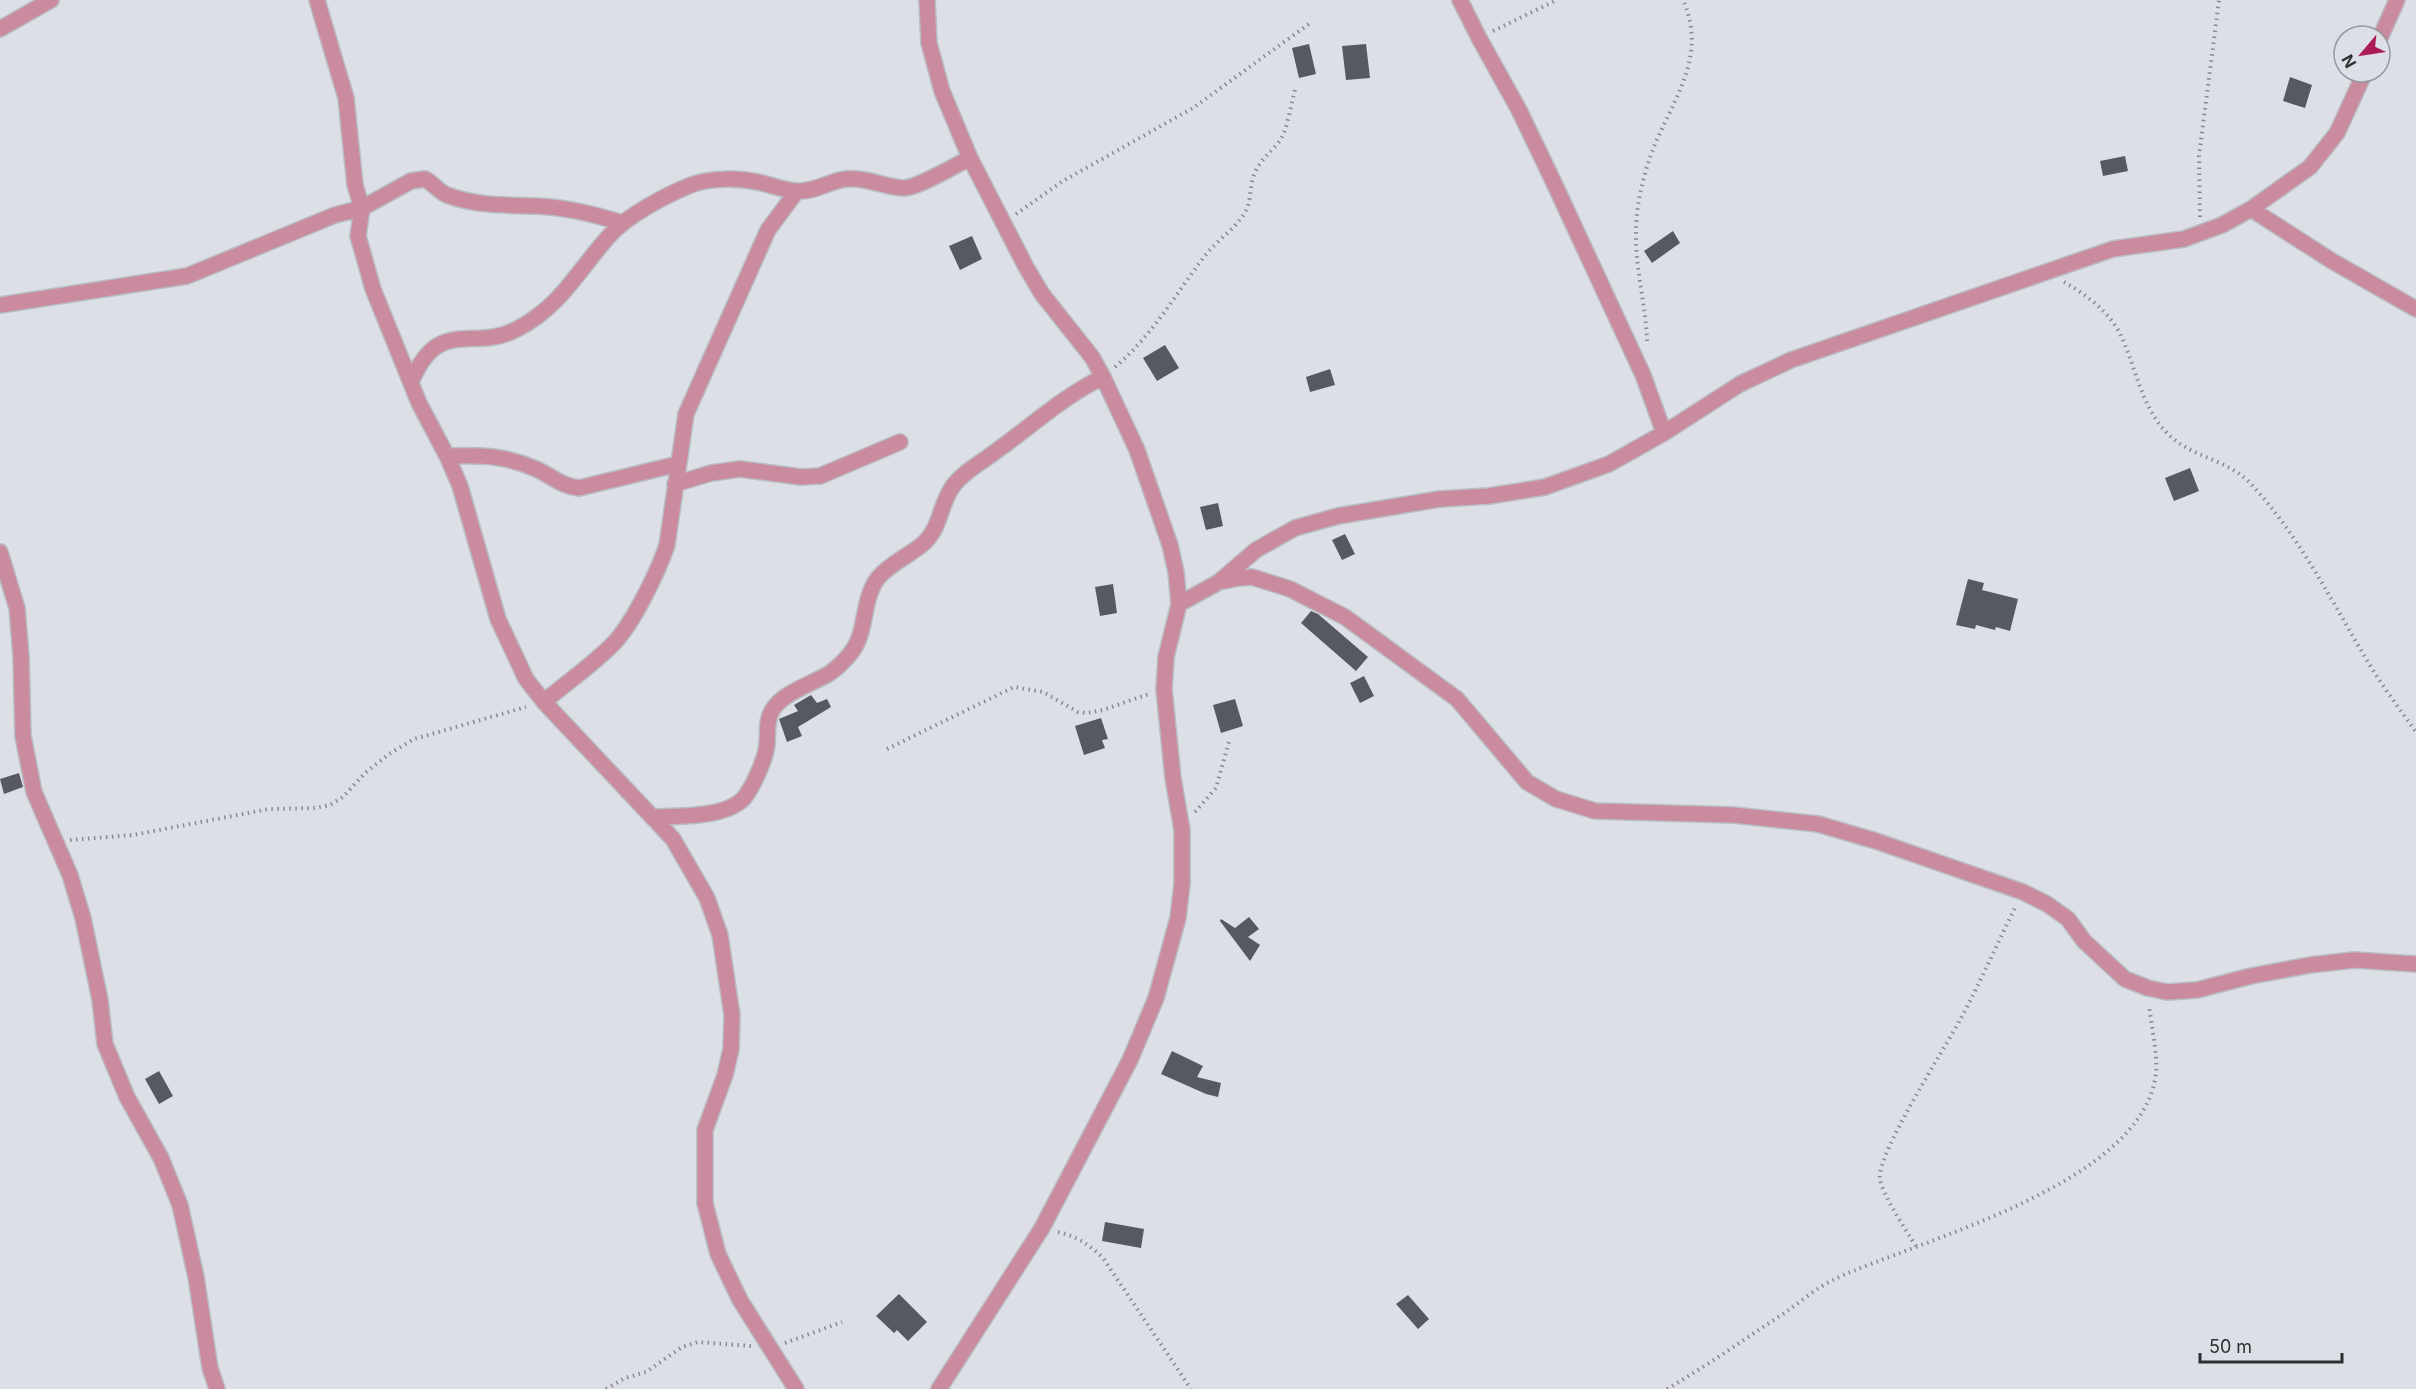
<svg xmlns="http://www.w3.org/2000/svg" width="2416" height="1389" viewBox="0 0 2416 1389" font-family="Inter,sans-serif">
<rect width="100%" height="100%" fill="#dddfe7"/>
<path fill="#575960" d="M 1309,44 L 1316,74 L 1299,78 L 1292,48 Z
M 1366,44 L 1370,78 L 1346,80 L 1342,46 Z
M 2290,77 L 2312,85 L 2305,108 L 2283,101 Z
M 2125,156 L 2128,171 L 2103,176 L 2100,161 Z
M 1673,231 L 1680,243 L 1652,263 L 1644,251 Z
M 972,236 L 982,259 L 960,270 L 949,246 Z
M 1165,345 L 1179,368 L 1157,381 L 1143,358 Z
M 1330,369 L 1335,385 L 1310,392 L 1306,377 Z
M 2190,468 L 2199,491 L 2174,501 L 2165,478 Z
M 1218,503 L 1223,526 L 1206,530 L 1200,507 Z
M 1345,534 L 1355,554 L 1342,560 L 1332,540 Z
M 1968,579 L 1984,583 L 1982,590 L 2018,599 L 2010,631 L 1996,627 L 1995,630 L 1976,625 L 1975,629 L 1956,625 Z
M 1113,584 L 1117,613 L 1100,616 L 1095,587 Z
M 1311,611 L 1318,614 L 1368,657 L 1356,671 L 1301,623 Z
M 1364,676 L 1374,696 L 1360,703 L 1350,683 Z
M 811,695 L 817,703 L 827,699 L 831,707 L 798,727 L 802,736 L 787,742 L 779,719 L 798,711 L 794,705 Z
M 1235,699 L 1243,726 L 1221,733 L 1213,705 Z
M 1101,718 L 1108,739 L 1102,740 L 1105,748 L 1084,755 L 1075,726 Z
M 19,773 L 23,787 L 4,794 L 0,779 Z
M 1249,917 L 1259,929 L 1248,937 L 1260,945 L 1250,961 L 1220,921 L 1221,919 L 1235,928 Z
M 1172,1051 L 1203,1066 L 1197,1077 L 1221,1083 L 1218,1097 L 1206,1094 L 1161,1074 Z
M 159,1071 L 173,1096 L 159,1104 L 145,1079 Z
M 1105,1222 L 1144,1229 L 1141,1248 L 1102,1241 Z
M 899,1294 L 927,1322 L 908,1341 L 897,1330 L 894,1333 L 876,1316 Z
M 1408,1295 L 1429,1319 L 1418,1329 L 1396,1304 Z"/>
<g fill="none" stroke-linecap="round" stroke-linejoin="round">
<defs>
<path id="street" d="M 317,0 L 346,98 L 355,185 L 362,208 L 358,236 L 373,289 L 419,403 L 447,456 L 460,486 L 498,619 L 526,679 L 544,702 L 673,839 L 707,898 L 720,935 L 732,1015 L 731,1049 L 725,1075 L 705,1130 L 705,1203 L 718,1254 L 740,1300 L 796,1389
M 927,0 L 929,43 L 942,91 L 970,158 L 1026,267 L 1042,294 L 1092,357 L 1103,377 L 1137,450 L 1170,545 L 1176,572 L 1179,604 L 1166,657 L 1164,689 L 1173,778 L 1182,830 L 1182,884 L 1178,918 L 1156,998 L 1130,1060 L 1042,1228 L 939,1389
M 1460,0 L 1479,38 L 1519,110 L 1554,183 L 1643,375 L 1664,433
M 0,29 L 51,0
M 2380,38 L 2397,0
M 2251,209 L 2332,261 L 2416,309
M 0,305 L 187,276 L 335,215 L 362,208 L 411,181 L 425,179 C 433,183 439,192 447,195 C 476,206 505,205 535,206 C 565,207 594,214 622,223
M 411,382 C 440,314 473,354 519,328 C 562,305 579,269 610,235 C 628,215 666,195 691,185 C 712,177 740,178 762,183 C 774,186 786,191 798,191 C 814,192 830,181 846,179 C 865,177 885,187 904,188 C 917,188 956,165 970,158
M 447,456 C 482,455 504,455 536,469 C 552,476 561,486 579,488 L 678,464
M 675,484 L 711,473 L 740,469 L 801,477 L 820,476 L 900,442
M 0,552 L 17,608 L 21,656 L 23,736 L 34,792 L 70,875 L 83,918 L 100,1000 L 105,1044 L 127,1097 L 161,1158 L 180,1205 L 196,1277 L 210,1368 L 217,1389
M 1220,581 L 1256,550 L 1295,528 L 1338,516 L 1440,499 L 1489,496 L 1545,487 L 1609,464 L 1664,433 L 1740,384 L 1791,360 L 2113,249 L 2184,239 L 2222,225 L 2251,209 L 2310,167 L 2337,133 L 2365,72
M 1179,604 L 1219,582 L 1239,578 L 1252,577 L 1290,589 L 1345,617 L 1457,699 L 1527,782 L 1556,799 L 1595,811 L 1733,815 L 1818,824 L 1876,841 L 2023,892 L 2047,904 L 2068,919 L 2084,941 L 2125,979 L 2148,988 L 2167,992 L 2197,990 L 2251,976 L 2310,965 L 2354,960 L 2416,964
M 544,702 C 567,682 594,664 615,642 C 634,621 658,572 667,545 L 686,414 L 768,230 L 797,191
M 652,817 C 678,816 726,818 744,798 C 753,787 766,758 767,744 C 768,732 766,719 773,709 C 784,692 814,683 830,673 C 837,668 845,660 850,654 C 868,633 861,600 878,578 C 890,563 911,555 925,542 C 941,526 940,504 953,486 C 964,471 984,461 999,449 C 1034,424 1064,396 1103,377"/>
</defs>
<use href="#street" stroke="#babcc3" stroke-width="18"/>
<path stroke="#888a8f" stroke-width="4" stroke-dasharray="1.5 4.5" stroke-linecap="butt" d="M 1493,31 L 1557,0
M 1016,214 L 1063,181 L 1193,108 L 1309,24
M 2200,217 L 2199,156 L 2219,0
M 2064,282 C 2087,295 2111,313 2122,338 C 2135,367 2140,398 2160,425 C 2186,459 2224,456 2250,483 C 2298,534 2330,598 2365,657 C 2380,683 2399,708 2416,732
M 1647,341 C 1646,305 1635,268 1636,232 C 1636,208 1642,182 1649,160 C 1668,104 1710,61 1683,0
M 1115,367 C 1152,336 1175,295 1204,257 C 1216,241 1233,231 1244,214 C 1252,202 1249,188 1254,175 C 1259,161 1270,153 1279,142 C 1287,132 1291,104 1295,90
M 887,749 L 1014,687 L 1043,692 L 1078,712 L 1087,713 L 1103,710 L 1149,694
M 1195,812 L 1216,788 L 1230,738
M 70,840 L 133,835 L 269,809 L 315,808 L 330,805 L 343,797 L 365,773 L 389,754 L 414,739 L 526,707
M 1058,1232 C 1076,1236 1090,1245 1103,1258 L 1191,1389
M 1916,1246 C 1907,1232 1881,1193 1880,1178 C 1877,1154 1945,1048 1960,1020 C 1980,983 1997,944 2016,906
M 785,1343 L 842,1322
M 606,1389 L 625,1378 L 646,1372 L 682,1347 L 698,1342 L 751,1346
M 1667,1389 C 1708,1365 1746,1338 1786,1312 C 1801,1301 1818,1287 1835,1279 C 1921,1239 2144,1184 2156,1073 C 2158,1056 2151,1024 2149,1005"/>
<use href="#street" stroke="#c98b9d" stroke-width="15"/>
</g>
<g transform="translate(2362 54) rotate(241)"><circle r="28" fill="#dddfe7" stroke="#97999f" stroke-width="1.5"/>
<path d="M0-4.5L10 22L0 15L-10 22Z" fill="#ab1b54"/>
<text y="-9" font-size="16" font-weight="bold" text-anchor="middle" fill="#2e2f32">N</text>
</g>
<path d="M2200 1353v9h142v-9" fill="none" stroke="#2e2f32" stroke-width="3"/>
<text x="2209" y="1353" font-size="18" fill="#2e2f32" stroke="#dddfe7" stroke-width="4.5" paint-order="stroke">50 m</text>
</svg>
